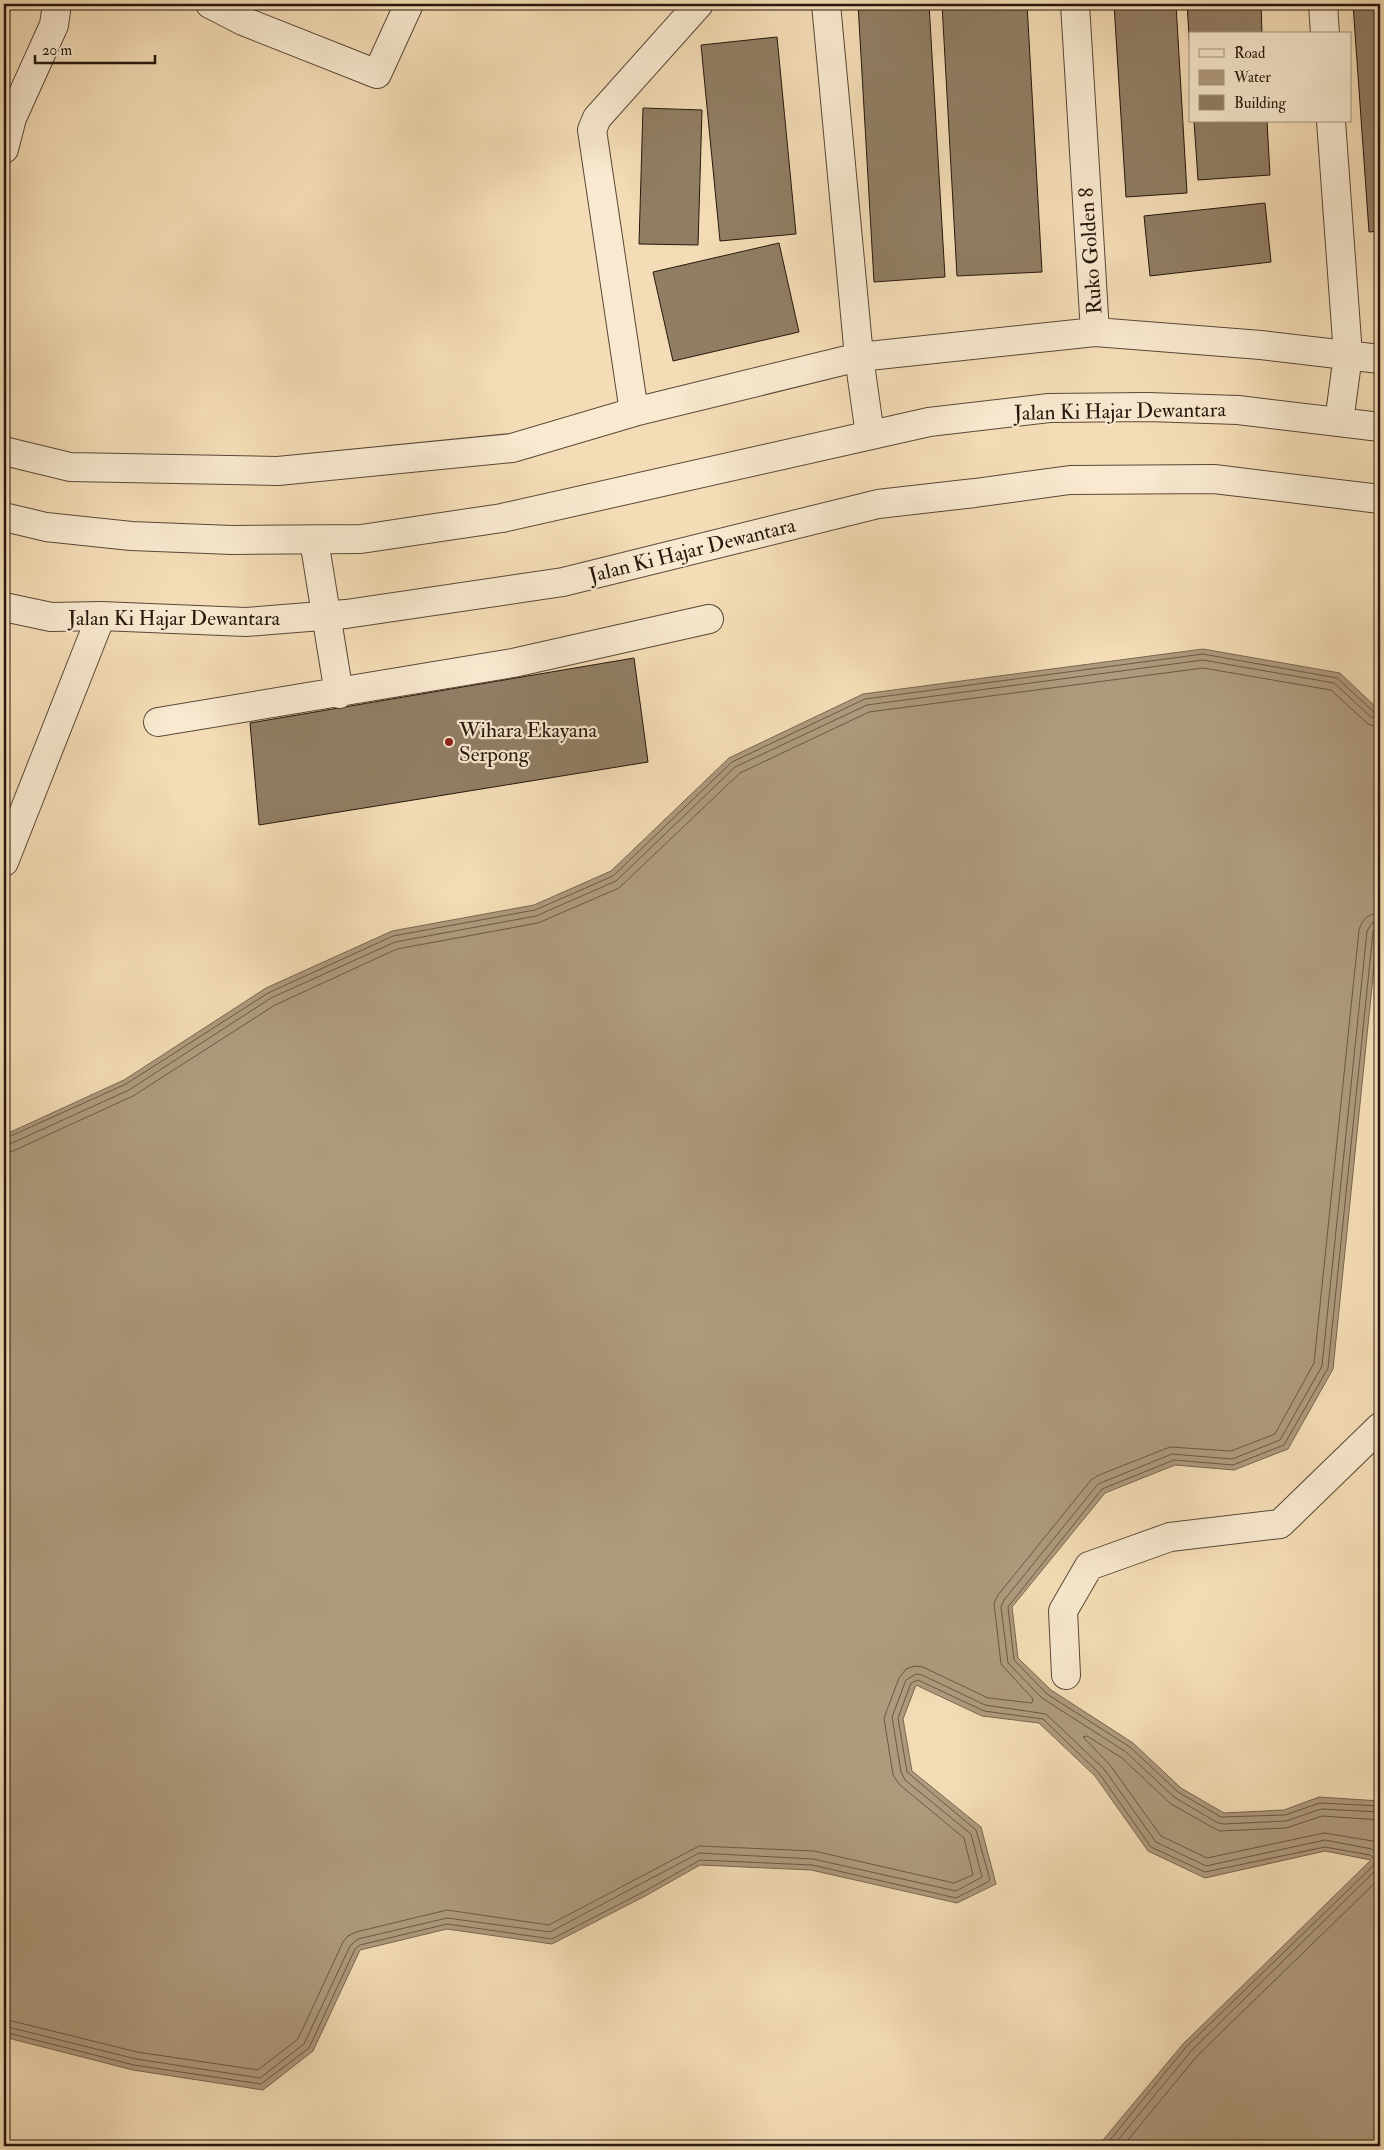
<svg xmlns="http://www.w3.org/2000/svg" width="1384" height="2150" viewBox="0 0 1384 2150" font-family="'IM FELL Double Pica',serif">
<rect width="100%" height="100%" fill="#f4ddb6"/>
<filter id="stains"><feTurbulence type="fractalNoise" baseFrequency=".004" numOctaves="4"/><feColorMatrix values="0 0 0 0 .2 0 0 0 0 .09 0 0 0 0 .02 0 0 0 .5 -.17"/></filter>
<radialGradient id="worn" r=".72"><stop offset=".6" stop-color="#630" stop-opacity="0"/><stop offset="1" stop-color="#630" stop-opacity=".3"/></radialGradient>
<path fill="#ae9a7d" stroke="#786650" d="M 1203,649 L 1340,673 L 1380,711 L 1380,908 L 1333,1369 L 1288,1449 L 1234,1470 L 1175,1465 L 1105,1493 L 1012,1607 L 1018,1658 L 1051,1690 L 1133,1743 L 1181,1788 L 1224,1813 L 1284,1810 L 1319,1797 L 1380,1801 L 1380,2146 L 1098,2146 L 1183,2044 L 1371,1860 L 1325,1851 L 1205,1878 L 1148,1851 L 1095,1776 L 1039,1723 L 982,1716 L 916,1685 L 903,1719 L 912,1771 L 981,1827 L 996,1884 L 957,1903 L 811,1870 L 700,1865 L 647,1895 L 552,1944 L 447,1929 L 360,1950 L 313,2051 L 263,2090 L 133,2070 L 4,2037 L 4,1135 L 124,1080 L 266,988 L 392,931 L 534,905 L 611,871 L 729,758 L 863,694 Z"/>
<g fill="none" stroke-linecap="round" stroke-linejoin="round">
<path stroke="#6a5845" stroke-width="1" d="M 1380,920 L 1372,923 L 1367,931 L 1322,1366 L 1280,1440 L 1232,1459 L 1172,1454 L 1098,1484 L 1004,1600 L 1001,1607 L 1008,1663 L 1042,1698 L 1126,1752 L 1174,1797 L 1218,1823 L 1224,1824 L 1286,1821 L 1321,1809 L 1380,1812
M 1380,927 L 1375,928 L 1373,932 L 1328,1368 L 1284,1445 L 1233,1465 L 1174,1460 L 1102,1489 L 1008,1607 L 1014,1660 L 1047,1694 L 1130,1747 L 1178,1792 L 1221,1817 L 1285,1815 L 1320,1803 L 1380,1806
M 4,1139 L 126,1084 L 268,993 L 393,936 L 535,910 L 613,876 L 732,762 L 865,699 L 1203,654 L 1337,678 L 1375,713 L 1380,714
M 4,1145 L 10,1144 L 129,1090 L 271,998 L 395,942 L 536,916 L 616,881 L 735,767 L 867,705 L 1203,660 L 1334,683 L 1371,717 L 1380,720
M 4,1153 L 13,1151 L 133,1096 L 275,1005 L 397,949 L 538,923 L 619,888 L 740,773 L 869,712 L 1203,668 L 1331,690 L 1368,724 L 1380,728
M 1380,1820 L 1322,1816 L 1286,1828 L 1219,1831 L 1171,1804 L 1122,1758 L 1087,1736 L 1083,1737 L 1110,1765 L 1161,1836 L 1207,1858 L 1324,1833 L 1373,1841 L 1380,1845
M 4,2019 L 137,2052 L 258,2070 L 298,2039 L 343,1942 L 348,1936 L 356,1932 L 447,1910 L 549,1925 L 699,1846 L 814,1851 L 954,1883 L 973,1875 L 964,1838 L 900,1785 L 893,1775 L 884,1718 L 899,1678 L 906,1669 L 915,1666 L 923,1667 L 988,1698 L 1032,1703 L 1033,1699 L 1001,1664 L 994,1603 L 998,1595 L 1091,1480 L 1099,1475 L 1170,1447 L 1231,1451 L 1275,1434 L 1314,1363 L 1359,930 C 1362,919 1369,913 1380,913
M 4,2026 L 136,2059 L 260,2078 L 304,2044 L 350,1946 L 358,1939 L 447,1918 L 550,1932 L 699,1853 L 813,1859 L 956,1891 L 982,1877 L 971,1834 L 905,1780 L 901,1772 L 892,1717 L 906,1680 L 916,1674 L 922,1675 L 985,1705 L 1046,1714 L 1104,1769 L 1156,1842 L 1206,1866 L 1325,1840 L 1372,1849 L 1380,1856
M 4,2032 L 134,2065 L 261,2084 L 309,2048 L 355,1949 L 360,1945 L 447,1924 L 552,1939 L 645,1891 L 700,1860 L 812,1865 L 956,1898 L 988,1882 L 990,1880 L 976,1830 L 907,1772 L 898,1718 L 911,1683 L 918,1680 L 984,1711 L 1043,1719 L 1099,1773 L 1151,1847 L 1205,1872 L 1325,1847 L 1370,1855 L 1375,1859 L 1373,1866 L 1186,2047 L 1105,2146
M 1113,2146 L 1191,2051 L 1380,1866
M 1123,2146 L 1197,2056 L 1380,1878"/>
</g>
<path fill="#917e65" stroke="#26170d" d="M 858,4 L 929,4 L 945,277 L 874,282 Z
M 942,4 L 1027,4 L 1042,272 L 957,276 Z
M 1114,4 L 1176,4 L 1187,193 L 1126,197 Z
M 1187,4 L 1261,4 L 1262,34 L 1190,34 L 1190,51 Z
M 1353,4 L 1380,4 L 1380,231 L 1369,232 Z
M 777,37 L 796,234 L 720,241 L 701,45 Z
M 643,108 L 702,110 L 698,245 L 639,244 Z
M 1194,121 L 1267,121 L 1270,175 L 1198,180 Z
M 1265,203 L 1271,262 L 1150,276 L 1144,216 Z
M 779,243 L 799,332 L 673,361 L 653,272 Z
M 634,658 L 648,762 L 259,825 L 250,723 Z"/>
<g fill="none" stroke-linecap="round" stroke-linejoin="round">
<defs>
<path id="minor" d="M 210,4 L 243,21 L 377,74 L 409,4
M 826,4 L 859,357 L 870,435
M 1075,4 L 1095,332
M 1323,4 L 1325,34
M 1331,121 L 1348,355 L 1339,422
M 4,149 L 12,118 L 54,25 L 57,4
M 634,412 L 592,130 L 597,118 L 699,4
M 4,451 L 70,467 L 278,471 L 512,448 L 634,412 L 859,357 L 1095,332 L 1261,345 L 1380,359
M 4,517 L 46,527 L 131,536 L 232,540 L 361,539 L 502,518 L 929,422 L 1049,408 L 1147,407 L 1238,410 L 1380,427
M 314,540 L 339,694
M 4,607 L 51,617 L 101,616 L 246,622 L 346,614 L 563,582 L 878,504 L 975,493 L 1070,480 L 1214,479 L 1380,499
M 158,722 L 513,663 L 709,619
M 4,862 L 101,616
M 1066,1675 L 1063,1611 L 1089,1566 L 1170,1537 L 1280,1524 L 1380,1427"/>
</defs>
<use href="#minor" stroke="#5a4837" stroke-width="30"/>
<use href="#minor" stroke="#f8e9d0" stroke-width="28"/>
</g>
<circle fill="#8f2418" stroke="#f8e9d0" stroke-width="2" cx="449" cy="742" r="5"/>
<g text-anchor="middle" stroke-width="4.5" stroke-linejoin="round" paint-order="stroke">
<g font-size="21" fill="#26170d" stroke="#f8e9d0">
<text transform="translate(1090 251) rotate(-94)" y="7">Ruko Golden 8</text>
<text transform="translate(1120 411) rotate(-1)" y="7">Jalan Ki Hajar Dewantara</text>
<text transform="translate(692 550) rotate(-14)" y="7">Jalan Ki Hajar Dewantara</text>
<text x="174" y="625">Jalan Ki Hajar Dewantara</text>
</g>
<g font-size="21" fill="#26170d" stroke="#f8e9d0" text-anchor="start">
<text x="459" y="737">Wihara Ekayana<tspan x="459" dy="24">Serpong</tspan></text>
</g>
</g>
<rect width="1384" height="2150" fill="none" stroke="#f4ddb6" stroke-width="20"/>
<rect x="5" y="5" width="1374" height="2140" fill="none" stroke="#26170d" stroke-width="2.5"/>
<rect x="10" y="10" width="1364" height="2130" fill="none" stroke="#26170d"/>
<rect x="1189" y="32" width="162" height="90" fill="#f8e9d0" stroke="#a49582"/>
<rect x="1199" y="49" width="25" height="8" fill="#f8e9d0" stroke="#a49582"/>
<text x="1234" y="58" font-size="15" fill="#26170d">Road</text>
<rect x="1199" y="70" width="25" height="15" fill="#ae9a7d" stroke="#a49582"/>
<text x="1234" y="82" font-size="15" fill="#26170d">Water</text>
<rect x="1199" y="95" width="25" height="15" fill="#917e65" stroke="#a49582"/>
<text x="1234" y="108" font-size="15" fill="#26170d">Building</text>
<path d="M35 55v8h120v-8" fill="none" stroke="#26170d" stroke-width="2.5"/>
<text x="42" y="55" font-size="15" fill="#26170d" stroke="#f8e9d0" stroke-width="4" paint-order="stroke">20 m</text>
<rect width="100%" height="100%" filter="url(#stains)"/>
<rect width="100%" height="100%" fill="url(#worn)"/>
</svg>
